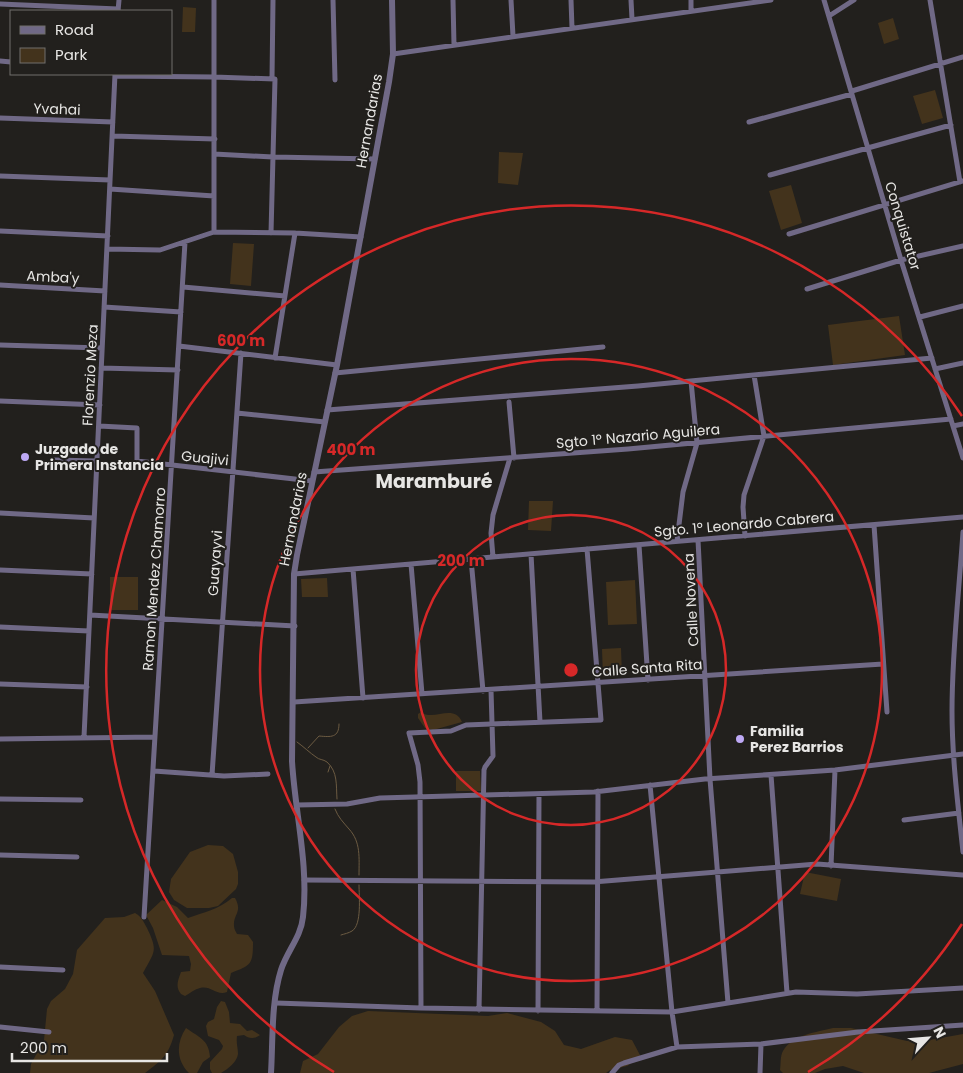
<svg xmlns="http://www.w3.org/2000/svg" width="963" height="1073" viewBox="0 0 963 1073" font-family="Poppins,sans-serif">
<rect width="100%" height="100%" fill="#22201d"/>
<path fill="#43331c" d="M 183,7 L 196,8 L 195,32 L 182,32 Z
M 893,18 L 899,39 L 884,44 L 878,23 Z
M 935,90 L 943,118 L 922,124 L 913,96 Z
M 499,152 L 523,153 L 518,185 L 498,183 Z
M 791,185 L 802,223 L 781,230 L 769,191 Z
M 233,243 L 254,244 L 251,286 L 230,284 Z
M 899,316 L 905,355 L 833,365 L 828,325 Z
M 529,501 L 553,501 L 551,531 L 528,530 Z
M 110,577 L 138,577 L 138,610 L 110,610 Z
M 327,578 L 328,597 L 302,597 L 301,579 Z
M 635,580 L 637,624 L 608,625 L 606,582 Z
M 621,648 L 622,676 L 603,677 L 602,649 Z
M 421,712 C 433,722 454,703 462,722 L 433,730 L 425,728 L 418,718 L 418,714 Z
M 456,771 L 480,771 L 481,791 L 456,791 Z
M 208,845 L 223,846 L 233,854 L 238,872 L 238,884 L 236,889 L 218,906 L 209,908 L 187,908 L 174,900 L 169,892 L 171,879 L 190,852 Z
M 805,872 L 841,879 L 837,901 L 800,894 Z
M 232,898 L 235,898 C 243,912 233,914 234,926 C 234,929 236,932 237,934 L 248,935 L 253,942 C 253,965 251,965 231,973 L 227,992 C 216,996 211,985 200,988 C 195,989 190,993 185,996 L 181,994 C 175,987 178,980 181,972 L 190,971 L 191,964 L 189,956 L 162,955 L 153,928 L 146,915 L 162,900 L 177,907 L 188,918 C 204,912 218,910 232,898 Z
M 135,913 C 142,917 143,921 147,928 C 158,951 155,951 143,973 L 155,991 L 174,1035 C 168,1056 162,1060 145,1073 L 30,1073 L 31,1064 L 44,1040 L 47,1009 L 51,1001 L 65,989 L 73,974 L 77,950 L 105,918 L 124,917 Z
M 221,1001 L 225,1002 L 229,1012 L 230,1023 L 240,1024 L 247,1031 L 252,1030 L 260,1035 C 255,1039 249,1039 244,1035 L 237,1036 C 236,1043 238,1048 238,1054 C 237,1062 228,1069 221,1073 L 212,1073 L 210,1069 L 210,1062 L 222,1049 L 223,1046 L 219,1040 L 208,1036 L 206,1026 L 208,1022 L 214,1019 L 217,1007 Z
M 368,1011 L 488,1016 L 507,1013 L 541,1022 L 555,1031 L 564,1045 L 581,1049 L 615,1037 L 632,1040 L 641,1057 L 627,1066 L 610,1070 L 606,1073 L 300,1073 L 303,1061 L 318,1054 L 339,1027 L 352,1016 Z
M 186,1028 C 198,1037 209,1039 210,1057 L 203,1062 L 197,1073 L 189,1073 C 176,1060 176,1043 186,1028 Z
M 833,1028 L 851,1028 L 907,1041 L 924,1041 L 963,1034 L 963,1064 L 929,1073 L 864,1073 L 843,1066 L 825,1069 L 815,1073 L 783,1073 L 780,1070 C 781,1064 780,1056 783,1051 C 792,1035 817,1032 833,1028 Z"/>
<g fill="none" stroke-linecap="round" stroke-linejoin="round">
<path stroke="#6c5b42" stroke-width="1" d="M 297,742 C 304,747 310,753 316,757 C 319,760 323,759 327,762 C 338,772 336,785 337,799
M 308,748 L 319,736 C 331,737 339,738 339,724
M 328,772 L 330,766
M 335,809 C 338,817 343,822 349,829 C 361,842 359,858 359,875
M 341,935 C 344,934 349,933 352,931 C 362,925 359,896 359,885"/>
<path stroke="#706986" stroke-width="5" d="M 333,0 L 335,80
M 453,0 L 454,45
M 511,0 L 513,36
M 571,0 L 572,28
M 631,0 L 632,19
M 691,0 L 691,11
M 824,0 L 901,260 L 963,458
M 930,0 L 960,182
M 0,4 L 118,9
M 118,11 L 119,0
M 829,16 L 854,0
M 393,54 L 771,0
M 0,61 L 11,62
M 115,76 L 214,77 L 275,79 L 271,233
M 272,79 L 273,0
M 852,91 L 963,57
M 0,118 L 113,122
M 749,122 L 852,94
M 113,136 L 215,139
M 214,154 L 273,157 L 375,159
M 770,175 L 951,125
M 0,176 L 110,180
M 110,189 L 214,196
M 0,231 L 108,236
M 214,232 L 214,0
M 789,234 L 963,181
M 107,249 L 160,250 L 214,232 L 295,233 L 361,237
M 0,285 L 105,291
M 183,287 L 285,296
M 807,289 L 901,260 L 963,246
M 104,307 L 181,312
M 920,317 L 963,306
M 0,345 L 102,348
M 179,346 L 337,365
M 275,358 L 295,233
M 101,368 L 178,370
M 935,369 L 963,363
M 335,373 L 603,347
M 0,401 L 100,405
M 509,402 L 514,458
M 327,410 L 638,386 L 932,358
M 237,413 L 325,422
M 99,426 L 137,428 L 137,461 L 312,481
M 953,426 L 963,424
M 54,460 L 97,461
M 314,472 L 628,449 L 951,419
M 0,513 L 94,518
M 874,525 L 887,712
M 963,532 C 959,592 952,651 952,711 C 952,758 958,805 963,852
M 745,536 L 743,507 L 744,495 L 764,436 L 754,375
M 698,540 L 710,779 L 728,1003
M 677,541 L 683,492 L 697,443 L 691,381
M 639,545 L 648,680
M 531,554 L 540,722
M 493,557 L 491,533 L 493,515 L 510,458
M 471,559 L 483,691
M 411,564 L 422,694
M 353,569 L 363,698
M 0,570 L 92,574
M 294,574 L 963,517
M 90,615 L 295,626
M 0,627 L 89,631
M 0,684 L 87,687
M 294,702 L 883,664
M 84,737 L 115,74
M 0,739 L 155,737
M 154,771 L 224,776 L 268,774
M 212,775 L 241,353
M 771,775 L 787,993
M 650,785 L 672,1012 L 677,1047
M 0,799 L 81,800
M 297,805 L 347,804 L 380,798 L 594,792 L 705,779 L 835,770 L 963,754
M 904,820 L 959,813
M 0,855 L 77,857
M 831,866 L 835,770
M 304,880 L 593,882 L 817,864 L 963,875
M 144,917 L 185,242
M 0,967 L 63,970
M 276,1003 L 421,1008 L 672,1012 L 796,992 L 857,994 L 963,988
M 421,1008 L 420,782 L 418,765 L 409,733 L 451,731 L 466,725 L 601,720 L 587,549
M 479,1010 L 484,770 L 485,767 L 493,756 L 491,690
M 538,1011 L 539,794
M 597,1011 L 598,791
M 0,1027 L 49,1032
M 612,1073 L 619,1065 L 624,1063 L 677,1047 L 761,1044 L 858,1032 L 963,1025
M 760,1073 L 761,1044"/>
<path stroke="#706986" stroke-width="6" d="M 271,1073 C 273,1040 271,1002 281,970 C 287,951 301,937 303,917 C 309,865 295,813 292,761 L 294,574 L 297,555 L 337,365 L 389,82 L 393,54 L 392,0"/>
</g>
<g fill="none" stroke="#d62828" stroke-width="2.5">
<circle cx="571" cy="670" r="155"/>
<circle cx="571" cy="670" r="311"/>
<path d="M962 924A466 466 0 0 1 808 1072M334 1072A466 466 0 1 1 962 416"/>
</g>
<g fill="#bea9f5" stroke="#22201d" stroke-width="2">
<circle cx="25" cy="457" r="5"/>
<circle cx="740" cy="739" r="5"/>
</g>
<g text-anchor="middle" stroke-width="4" stroke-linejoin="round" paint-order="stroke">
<g font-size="14" fill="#e7e6e4" stroke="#22201d">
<text transform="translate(57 109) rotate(2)" y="5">Yvahai</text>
<text transform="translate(369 121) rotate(-80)" y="5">Hernandarias</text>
<text transform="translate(903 226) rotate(73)" y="5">Conquistator</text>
<text transform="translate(53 277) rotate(3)" y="5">Amba'y</text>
<text transform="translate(90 375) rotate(-87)" y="5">Florenzio Meza</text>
<text transform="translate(638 436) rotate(-5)" y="5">Sgto 1º Nazario Aguilera</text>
<text transform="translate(205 458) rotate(6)" y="5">Guajivi</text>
<text transform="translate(293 519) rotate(-79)" y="5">Hernandarias</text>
<text transform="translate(744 524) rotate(-5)" y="5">Sgto. 1º Leonardo Cabrera</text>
<text transform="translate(215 563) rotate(-86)" y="5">Guayayvi</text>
<text transform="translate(154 579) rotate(-86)" y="5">Ramon Mendez Chamorro</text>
<text transform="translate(691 600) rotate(-93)" y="5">Calle Novena</text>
<text transform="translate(647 668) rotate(-4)" y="5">Calle Santa Rita</text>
</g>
<g font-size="14" font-weight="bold" fill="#e7e6e4" stroke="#22201d" text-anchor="start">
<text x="35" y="454">Juzgado de<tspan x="35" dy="16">Primera Instancia</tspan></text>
<text x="750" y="736">Familia<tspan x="750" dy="16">Perez Barrios</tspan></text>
</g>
<g font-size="19" font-weight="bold" fill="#e7e6e4" stroke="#22201d">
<text x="434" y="488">Maramburé</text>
</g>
</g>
<circle cx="571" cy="670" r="8" fill="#d62828" stroke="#22201d" stroke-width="2.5"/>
<g font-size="15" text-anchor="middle" font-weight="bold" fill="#d62828" stroke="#22201d" stroke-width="4" stroke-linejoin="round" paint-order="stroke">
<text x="241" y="346">600 m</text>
<text x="351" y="455">400 m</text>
<text x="461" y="566">200 m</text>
</g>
<rect x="10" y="10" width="162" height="65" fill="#22201d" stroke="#716f6d"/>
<rect x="20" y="26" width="25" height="8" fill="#706986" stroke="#716f6d"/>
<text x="55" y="35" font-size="15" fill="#e7e6e4">Road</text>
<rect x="20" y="48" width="25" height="15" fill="#43331c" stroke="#716f6d"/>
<text x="55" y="60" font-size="15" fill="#e7e6e4">Park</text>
<g transform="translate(928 1038) rotate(64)" stroke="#22201d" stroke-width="4" paint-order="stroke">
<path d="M0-4L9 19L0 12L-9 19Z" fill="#e7e6e4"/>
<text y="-8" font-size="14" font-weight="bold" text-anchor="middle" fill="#e7e6e4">N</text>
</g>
<path d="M12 1053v8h155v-8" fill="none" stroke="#e7e6e4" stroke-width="2.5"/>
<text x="20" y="1053" font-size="15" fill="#e7e6e4" stroke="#22201d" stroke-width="4" paint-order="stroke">200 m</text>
</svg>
